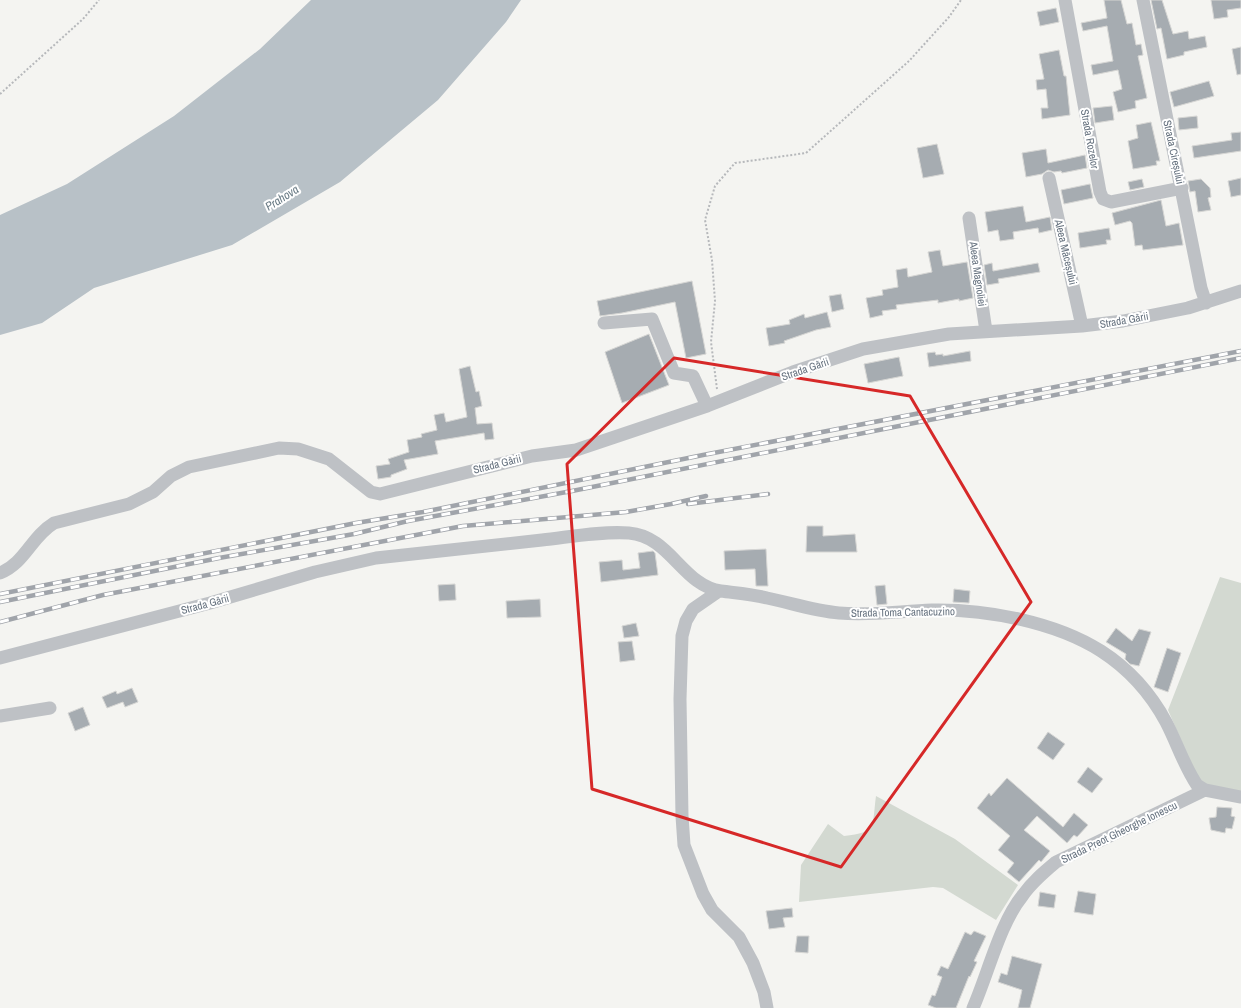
<svg xmlns="http://www.w3.org/2000/svg" width="1241" height="1008" viewBox="0 0 1241 1008" font-family="'Archivo Narrow',sans-serif">
<rect width="100%" height="100%" fill="#f4f4f1"/>
<path fill="#d3d9d1" d="M 1220,577 L 1241,583 L 1241,792 L 1206,787 L 1197,777 L 1168,710 Z
M 876,796 L 955,839 L 1018,885 L 996,920 L 943,888 L 933,887 L 799,902 L 801,865 L 828,824 L 844,836 C 878,833 872,824 876,796 Z"/>
<path fill="#b8c1c7" d="M 311,0 L 521,0 L 506,22 L 438,100 L 340,182 L 232,245 L 94,288 L 42,323 L 0,335 L 0,215 L 67,184 L 174,116 L 260,49 Z"/>
<path fill="#a6acb1" stroke="#d6d6d4" d="M 1104,0 L 1121,0 L 1127,24 L 1132,23 L 1136,45 L 1141,44 L 1143,55 L 1138,56 L 1147,98 L 1135,101 L 1136,108 L 1118,112 L 1113,92 L 1122,89 L 1118,70 L 1093,75 L 1091,65 L 1113,61 L 1107,26 L 1083,31 L 1081,23 L 1107,18 Z
M 1151,0 L 1162,0 L 1173,34 L 1188,31 L 1189,39 L 1205,36 L 1207,47 L 1184,52 L 1184,55 L 1167,59 L 1161,28 L 1157,29 Z
M 1211,0 L 1241,0 L 1241,8 L 1227,10 L 1228,17 L 1214,19 Z
M 1056,8 L 1059,22 L 1040,26 L 1037,12 Z
M 1241,47 L 1241,74 L 1237,75 L 1232,49 Z
M 1059,50 L 1064,76 L 1066,76 L 1070,115 L 1042,119 L 1041,108 L 1048,108 L 1046,89 L 1037,90 L 1036,80 L 1044,79 L 1039,54 Z
M 1209,81 L 1214,96 L 1174,107 L 1170,92 Z
M 1112,106 L 1114,120 L 1095,123 L 1093,108 Z
M 1197,116 L 1198,128 L 1179,130 L 1178,118 Z
M 1151,122 L 1160,161 L 1156,161 L 1157,165 L 1133,169 L 1128,141 L 1138,138 L 1136,125 Z
M 1241,132 L 1241,151 L 1194,158 L 1192,146 L 1232,140 L 1231,133 Z
M 937,144 L 944,174 L 923,178 L 917,148 Z
M 1046,149 L 1048,163 L 1085,155 L 1087,168 L 1062,173 L 1061,171 L 1054,172 L 1048,170 L 1042,174 L 1026,177 L 1022,153 Z
M 1241,178 L 1241,195 L 1231,197 L 1228,181 Z
M 1142,179 L 1144,187 L 1130,190 L 1128,182 Z
M 1201,179 L 1210,188 L 1211,197 L 1208,198 L 1211,210 L 1198,212 L 1195,191 L 1190,192 L 1188,181 Z
M 1090,184 L 1093,198 L 1064,204 L 1061,190 Z
M 1161,200 L 1166,226 L 1179,223 L 1183,245 L 1143,250 L 1142,245 L 1135,246 L 1132,223 L 1130,221 L 1115,225 L 1112,213 Z
M 1023,206 L 1026,222 L 1050,217 L 1052,230 L 1039,233 L 1038,228 L 1013,232 L 1014,239 L 1000,241 L 998,230 L 988,232 L 985,212 Z
M 1109,228 L 1111,240 L 1106,240 L 1107,244 L 1080,248 L 1078,233 Z
M 940,250 L 943,266 L 967,262 L 973,298 L 959,301 L 959,299 L 938,303 L 938,300 L 896,305 L 897,309 L 882,311 L 883,315 L 870,318 L 866,298 L 883,295 L 882,290 L 898,287 L 896,270 L 907,268 L 908,277 L 932,272 L 928,252 Z
M 992,263 L 993,271 L 1038,263 L 1040,272 L 998,279 L 999,283 L 987,285 L 984,265 Z
M 692,281 L 706,354 L 686,358 L 675,302 L 622,313 L 600,316 L 597,301 Z
M 841,294 L 844,309 L 832,312 L 829,296 Z
M 827,312 L 831,327 L 816,330 L 784,341 L 785,343 L 769,346 L 766,328 L 790,324 L 789,320 L 804,314 L 805,318 Z
M 649,334 L 669,385 L 622,403 L 605,352 Z
M 970,351 L 971,361 L 929,367 L 927,353 L 935,352 L 936,355 L 943,354 L 943,356 Z
M 899,357 L 903,376 L 868,383 L 864,364 Z
M 470,366 L 476,392 L 479,391 L 482,406 L 475,408 L 477,424 L 492,423 L 494,439 L 485,440 L 484,433 L 435,441 L 438,454 L 404,460 L 407,469 L 391,475 L 391,477 L 378,479 L 376,466 L 390,464 L 388,459 L 409,452 L 407,440 L 422,437 L 421,434 L 437,430 L 434,415 L 444,413 L 446,422 L 467,417 L 459,369 Z
M 807,526 L 823,526 L 823,536 L 855,534 L 857,552 L 806,552 Z
M 766,549 L 768,586 L 756,586 L 755,569 L 725,570 L 724,551 Z
M 653,551 L 655,553 L 658,575 L 601,582 L 599,562 L 622,560 L 623,570 L 640,568 L 638,553 Z
M 455,584 L 456,600 L 439,601 L 438,585 Z
M 885,585 L 887,604 L 877,605 L 875,586 Z
M 954,589 L 970,591 L 969,603 L 953,602 Z
M 540,599 L 541,617 L 507,618 L 506,601 Z
M 636,623 L 639,636 L 624,638 L 622,626 Z
M 1116,628 L 1132,641 L 1139,629 L 1151,632 L 1139,666 L 1130,664 L 1125,659 L 1126,654 L 1106,642 Z
M 632,641 L 635,660 L 620,662 L 618,642 Z
M 1167,648 L 1181,653 L 1168,692 L 1154,687 Z
M 132,688 L 138,702 L 125,707 L 123,702 L 107,708 L 102,697 L 116,691 L 117,694 Z
M 83,707 L 90,725 L 75,731 L 68,713 Z
M 1048,732 L 1065,744 L 1053,760 L 1037,748 Z
M 1088,767 L 1103,779 L 1092,793 L 1077,782 Z
M 1007,778 L 1063,827 L 1074,813 L 1088,825 L 1077,837 L 1074,835 L 1067,843 L 1037,816 L 1024,830 L 1050,851 L 1041,862 L 1039,860 L 1019,882 L 1007,872 L 1014,863 L 998,850 L 1010,836 L 977,808 L 989,793 L 991,796 Z
M 1217,807 L 1232,808 L 1231,816 L 1235,817 L 1232,829 L 1226,828 L 1225,833 L 1211,830 L 1209,818 L 1216,817 Z
M 1078,891 L 1096,894 L 1093,915 L 1074,912 Z
M 1040,892 L 1056,895 L 1054,908 L 1038,906 Z
M 792,908 L 793,917 L 783,918 L 785,927 L 769,929 L 766,911 Z
M 974,931 L 986,936 L 974,961 L 977,962 L 970,977 L 969,976 L 956,1008 L 936,1008 L 928,1005 L 932,995 L 935,996 L 942,977 L 937,975 L 941,966 L 948,969 L 965,932 L 971,935 Z
M 797,936 L 809,936 L 808,953 L 795,952 Z
M 1012,956 L 1042,964 L 1030,1008 L 1018,1008 L 1022,990 L 998,982 L 1001,973 L 1007,975 Z"/>
<g fill="none" stroke-linecap="round" stroke-linejoin="round">
<path stroke="#b6b8bb" stroke-width="2" stroke-dasharray="2 2" stroke-linecap="butt" d="M 0,94 L 83,19 L 99,0
M 717,389 L 711,342 L 715,301 L 712,260 L 705,220 L 715,186 L 735,163 L 806,153 L 909,61 L 949,17 L 961,0"/>
<path stroke="#bec1c5" stroke-width="13" d="M 1065,0 L 1100,192 L 1103,199 L 1111,202 L 1182,188
M 1143,0 L 1201,288 L 1206,303
M 1049,178 L 1082,326
M 969,218 L 986,331
M 604,323 L 652,319 L 674,373 L 693,376 L 707,406
M 0,573 C 25,563 31,537 54,523 L 129,504 L 153,492 L 171,476 L 189,467 L 279,448 L 298,449 L 329,459 L 371,492 L 380,494 L 532,456 L 576,450 L 707,406 L 793,372 L 863,349 L 949,334 L 1082,326 L 1123,321 L 1188,308 L 1241,291
M 719,591 L 693,609 L 686,621 L 682,636 L 680,699 L 682,816 L 684,845 L 703,894 L 712,910 L 739,937 L 753,963 L 764,992 L 767,1008
M 0,658 L 210,603 L 315,572 L 376,558 C 431,552 486,546 542,540 C 570,537 601,531 629,533 C 670,536 683,586 721,591 C 736,593 752,594 767,598 C 791,603 815,611 839,613 C 870,616 901,611 932,610 C 987,609 1055,622 1101,651 C 1129,669 1151,694 1166,722 C 1177,743 1184,766 1197,785 L 1205,790 L 1241,797
M 0,716 L 50,708
M 973,1008 C 988,974 1000,923 1023,895 C 1032,882 1044,872 1056,862 L 1205,790"/>
<defs>
<path id="rail" d="M 688,504 L 768,494
M 0,594 L 356,523 L 423,512 L 703,455 L 1241,351
M 0,602 L 219,558 L 354,534 L 408,521 L 572,491 L 1241,358
M 0,622 L 103,595 L 463,526 L 626,512 L 671,504 L 706,496"/>
</defs>
<use href="#rail" stroke="#a0a4aa" stroke-width="4.5"/>
<use href="#rail" stroke="#fff" stroke-width="3" stroke-dasharray="9" stroke-linecap="butt"/>
</g>
<path fill="none" stroke="#d62828" stroke-width="3" stroke-linejoin="round" d="M 674,358 L 910,396 L 1031,602 L 841,867 L 592,789 L 567,464 Z"/>
<g text-anchor="middle" stroke-width="4" stroke-linejoin="round" paint-order="stroke">
<g font-size="11" fill="#66727f" stroke="#fff">
<text transform="translate(1090 139) rotate(80)" y="4">Strada Rozelor</text>
<text transform="translate(1174 152) rotate(78)" y="4">Strada Cireșului</text>
<text transform="translate(1066 252) rotate(77)" y="4">Aleea Măceșului</text>
<text transform="translate(978 274) rotate(82)" y="4">Aleea Magnoliei</text>
<text transform="translate(1124 320) rotate(-10)" y="4">Strada Gării</text>
<text transform="translate(805 369) rotate(-19)" y="4">Strada Gării</text>
<text transform="translate(497 464) rotate(-14)" y="4">Strada Gării</text>
<text transform="translate(205 604) rotate(-15)" y="4">Strada Gării</text>
<text transform="translate(903 612) rotate(-1)" y="4">Strada Toma Cantacuzino</text>
<text transform="translate(1119 832) rotate(-26)" y="4">Strada Preot Gheorghe Ionescu</text>
</g>
<g font-size="12" font-style="italic" fill="#677983" stroke="#fff">
<text transform="translate(282 198) rotate(-32)" y="4">Prahova</text>
</g>
</g>
</svg>
